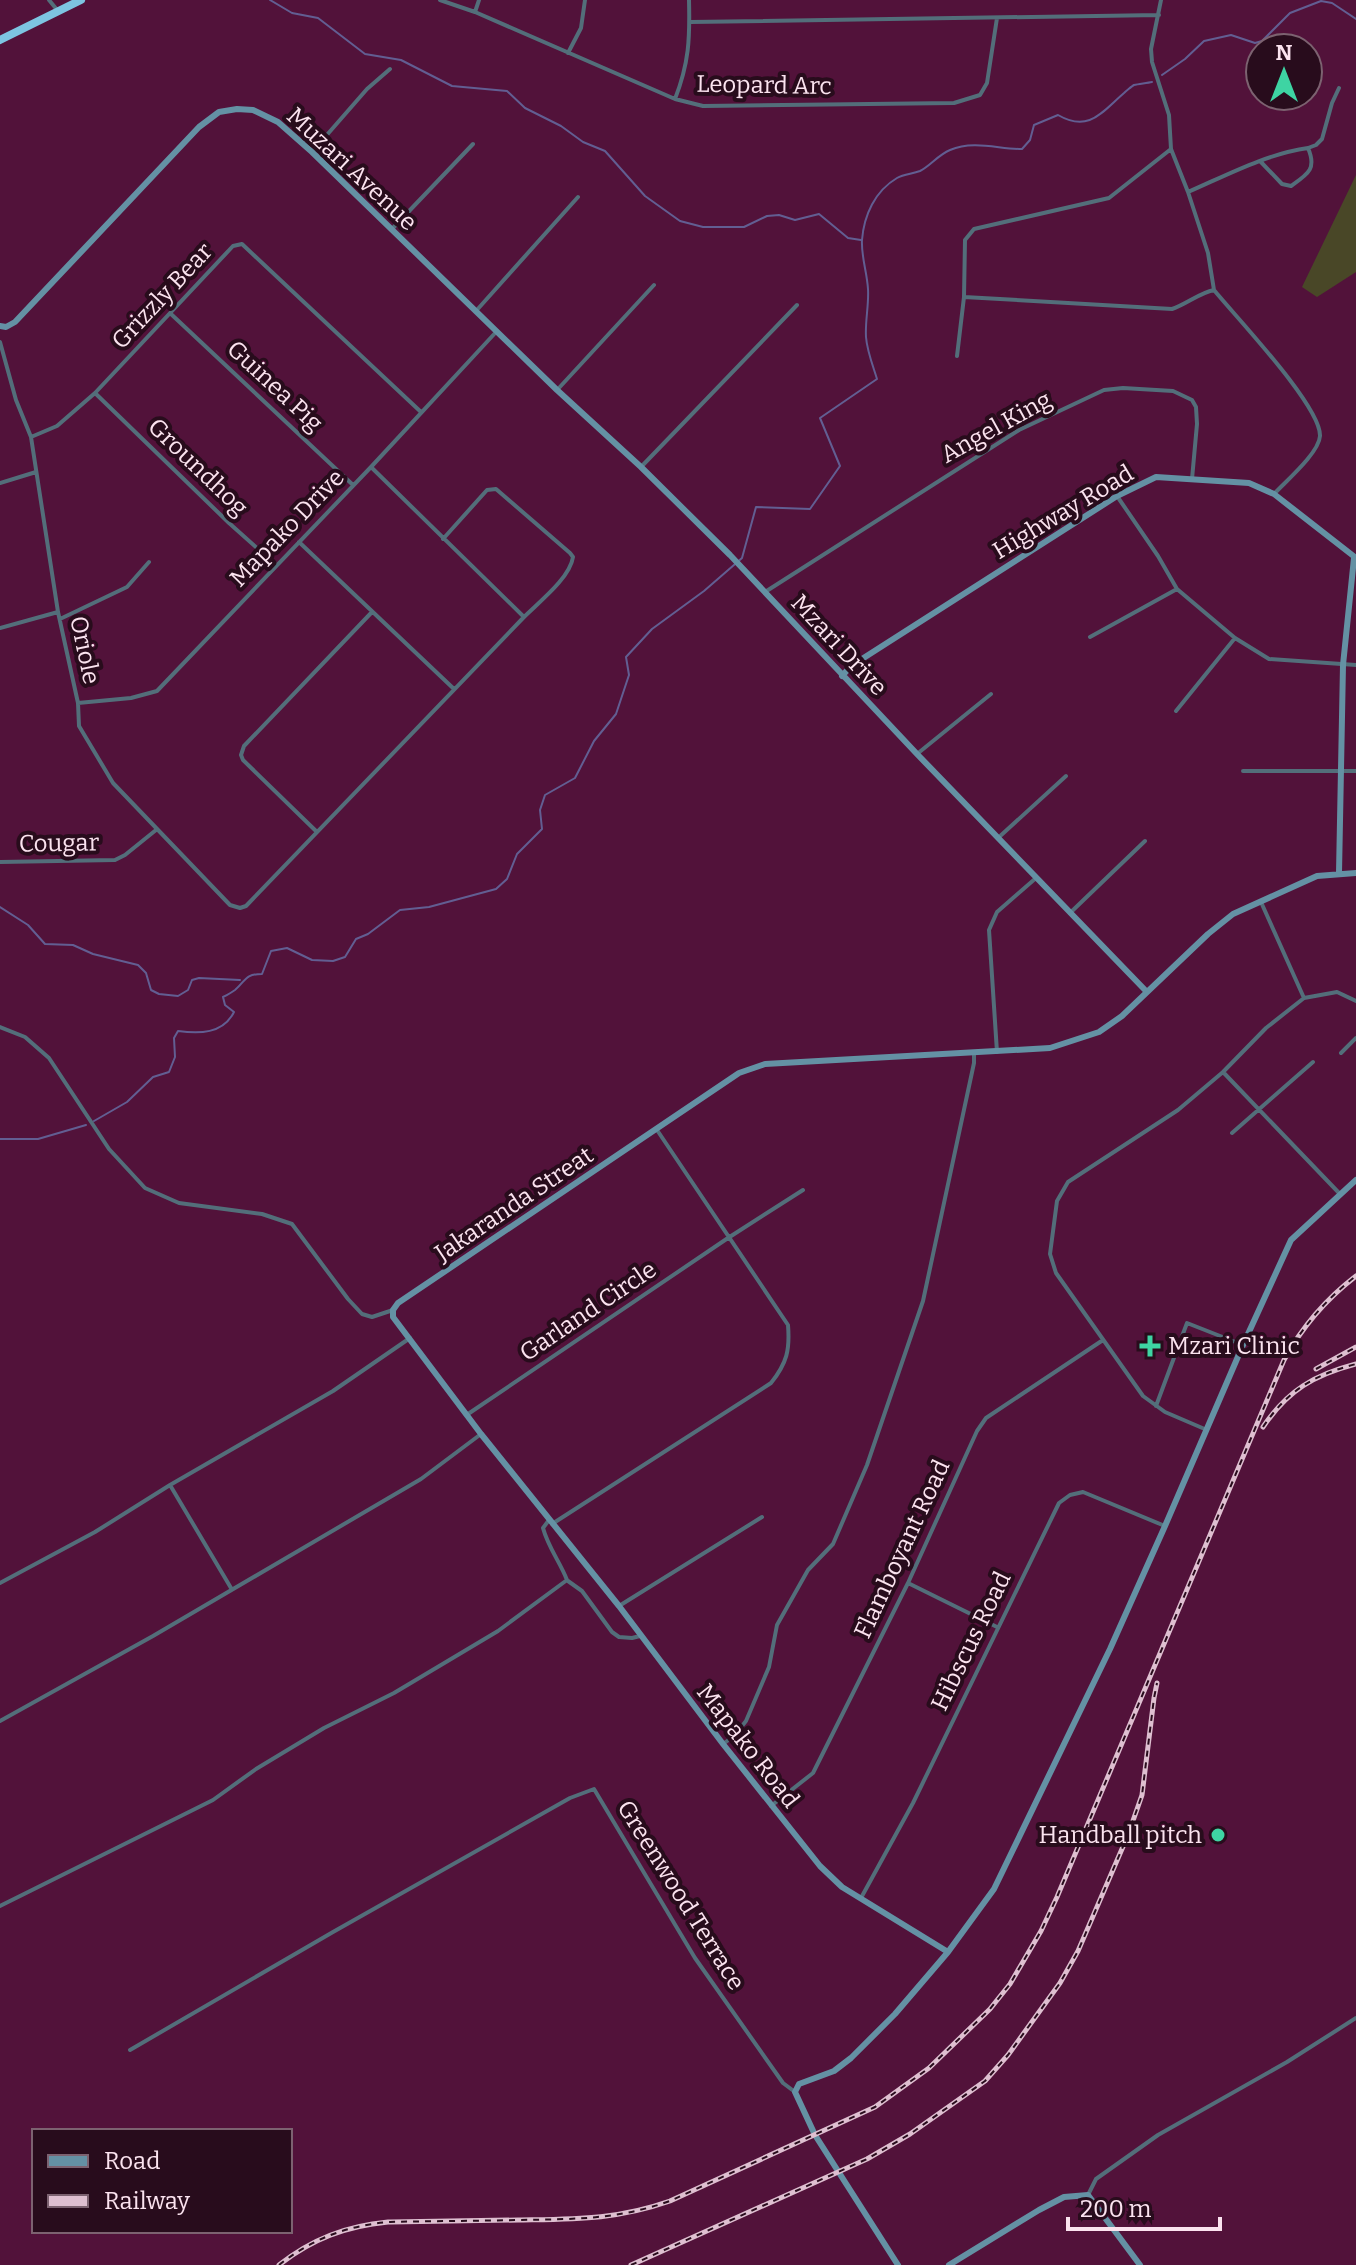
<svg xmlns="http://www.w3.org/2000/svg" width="1356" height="2265" viewBox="0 0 1356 2265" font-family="Bitter,serif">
<rect width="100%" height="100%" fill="#52123a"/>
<path fill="#494727" d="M 1356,175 L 1356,272 L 1317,297 L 1302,287 Z"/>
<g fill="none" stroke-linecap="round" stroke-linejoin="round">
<path stroke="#625e92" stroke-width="2" d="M 270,0 L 292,13 L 318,18 L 365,54 L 401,60 L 452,86 L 507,91 L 525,108 L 561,126 L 583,142 L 605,151 L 645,196 L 680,221 L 703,227 L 744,227 L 767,216 L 779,215 L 795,220 L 819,214 L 848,238 L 861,240
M 1162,75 L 1185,59 L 1204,41 L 1231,35 L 1255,43 L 1262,41 L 1290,13 L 1321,1 L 1332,3 L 1356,19
M 0,907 L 28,925 L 45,944 L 73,945 L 93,954 L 138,965 L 146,973 L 151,990 L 159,994 L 178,996 L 188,990 L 192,980 L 199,978 L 240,980
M 94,1121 L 127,1102 L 153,1077 L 169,1072 L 175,1057 L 174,1038 L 178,1031 C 199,1034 223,1034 234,1012 L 225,1005 L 223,997 C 227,995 231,993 235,990 C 246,981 244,974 262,974 L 271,951 L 287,948 L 312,960 L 333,961 L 345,957 L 356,939 L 368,934 L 400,910 L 429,907 L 496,889 L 507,879 L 517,854 L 542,829 L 540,810 L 545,795 L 575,778 L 594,741 L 616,714 L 629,675 L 626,657 L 652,629 L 704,591 L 742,558 L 756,507 L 810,509 L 840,466 L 820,418 L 877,379 C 873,366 867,351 866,337 C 865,321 869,305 868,289 C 867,272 861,256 862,240 C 864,215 875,191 897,178 C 904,174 912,174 920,171 C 930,166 938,155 950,150 C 974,140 998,149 1022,149 L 1030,140 L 1034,125 L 1058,115 C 1089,133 1102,112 1124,93 C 1125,92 1132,86 1134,85 C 1139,84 1147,83 1152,82
M 0,1139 L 38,1139 L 86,1125"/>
<path stroke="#536e7a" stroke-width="4" d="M 49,0 L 58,11
M 440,0 L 475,12 L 675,99 L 703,106 L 954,103 L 980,95 L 987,83 L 997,18
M 475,12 L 479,0
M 690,22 L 1159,15
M 568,53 L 581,28 L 585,0
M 675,99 C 689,63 690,39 689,0
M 1308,148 L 1316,145 L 1322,139 L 1332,103 L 1339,88
M 312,152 L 367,89 L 390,69
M 1188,192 C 1227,175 1266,154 1308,148 C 1317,169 1308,174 1291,186 L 1282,184 L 1260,161
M 392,229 L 473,144
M 1214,290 C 1235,316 1321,406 1320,436 C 1319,453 1286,481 1274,494
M 964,297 L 965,240 L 974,229 L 1109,198 L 1171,149
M 476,311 L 578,197
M 171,314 L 353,485
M 0,342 L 16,400 L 31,437 L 58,612 L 78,703 L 79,726 L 113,783 L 230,905 L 240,908 L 246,906 L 524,617 C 539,602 570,578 573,557 L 570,553 L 496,489 L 487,490 L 443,539
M 957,356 L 964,297 L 1172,309 C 1187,304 1199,293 1214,290 L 1208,253 L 1188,192 L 1171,149 L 1169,115 L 1152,62 L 1151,49 L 1161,0
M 558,389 L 654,285
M 95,393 L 229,523 L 276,565
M 31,437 L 57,426 L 95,393 L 233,246 L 242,244 L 421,412
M 371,467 L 524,617
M 641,467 L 797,305
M 0,483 L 36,472
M 1117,496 L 1158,556 L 1177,589 L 1235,638 L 1269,659 L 1356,665
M 299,542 L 454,689
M 765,592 L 1019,430 L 1104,390 L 1123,388 L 1173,391 L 1192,400 L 1196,407 L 1197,424 L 1192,479
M 60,619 L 127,587 L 149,562
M 0,628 L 58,612
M 1090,637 L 1177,589
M 78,703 L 131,698 L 157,691 L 371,467 L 497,331
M 1176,711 L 1235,638
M 917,754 L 991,694
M 1243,771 L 1356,771
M 317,832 L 243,760 L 241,755 L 244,746 L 372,612
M 998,838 L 1066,776
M 0,862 L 115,860 L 125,855 L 156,830
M 1261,902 L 1304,998
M 1070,913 L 1145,841
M 0,1027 L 25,1037 L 49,1058 L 109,1149 L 145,1188 L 179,1203 L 262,1214 L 292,1224 L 348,1299 L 362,1314 L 372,1317 L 393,1310
M 997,1052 L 989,930 L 997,912 L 1036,878
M 1341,1053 L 1356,1038
M 1223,1072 L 1340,1194
M 1232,1133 L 1313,1062
M 1156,1406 L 1187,1323 L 1243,1345
M 468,1414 L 728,1238 L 803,1190
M 1207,1430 L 1165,1412 L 1143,1396 L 1056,1273 L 1050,1254 L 1057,1201 L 1068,1182 L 1178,1110 L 1223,1072 L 1266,1028 L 1304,998 L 1337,992 L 1356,1001
M 170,1485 L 231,1588
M 552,1524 L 771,1383 C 787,1363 790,1350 788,1325 L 657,1130
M 568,1581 L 582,1591 L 612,1632 L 619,1637 L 632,1638 L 640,1636
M 0,1583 L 95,1532 L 170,1485 L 333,1391 L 410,1338
M 908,1583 L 997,1627
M 619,1606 L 762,1517
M 0,1721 L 153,1636 L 421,1479 L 481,1434
M 723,1744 L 734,1736 L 746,1721 L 769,1667 L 777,1625 L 808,1570 L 833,1544 L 867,1465 L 923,1301 L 974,1063 L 974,1053
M 771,1806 L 813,1773 L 908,1583 L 977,1431 L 986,1418 L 1103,1340
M 861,1898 L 913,1803 L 1059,1503 L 1070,1495 L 1083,1492 L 1165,1526
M 0,1906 L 213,1800 L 256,1769 L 324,1728 L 394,1693 L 498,1631 L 567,1580 C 560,1562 548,1547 543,1528 L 549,1520
M 130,2050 L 333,1932 L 570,1798 L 594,1789 L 695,1958 L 783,2083 L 795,2092
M 1088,2195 L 1096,2179 L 1158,2135 L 1287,2062 L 1356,2018"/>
<path stroke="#6491a4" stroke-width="6" d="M 0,326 L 6,327 L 15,322 L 199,127 L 219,112 L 237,109 L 253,110 L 278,122 L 312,152 L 557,390 L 641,467 L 730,555 L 917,754 L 1146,991
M 842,676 L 851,666 L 1117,496 L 1156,477 L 1249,483 L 1274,494 L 1356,558
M 1339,873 L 1343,665 L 1354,558
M 948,1952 L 842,1887 L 820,1866 L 723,1744 L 619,1606 L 481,1434 L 393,1317 L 393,1310 L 398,1303 L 739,1073 L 765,1064 L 1050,1048 L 1099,1032 L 1122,1016 L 1208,934 L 1233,914 L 1317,876 L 1356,873
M 898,2265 L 815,2135 L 795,2092 L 799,2084 L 834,2071 L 851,2058 L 895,2014 L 948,1952 L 994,1889 L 1110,1649 L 1165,1526 L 1243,1345 L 1291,1240 L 1356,1180
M 949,2265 L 1039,2210 L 1064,2197 L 1088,2195 L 1140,2265"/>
<path stroke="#7dc4e1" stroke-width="8" d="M 0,40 L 81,0"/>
<defs>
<path id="rail" d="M 1316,1369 L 1356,1347
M 1263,1427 C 1288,1390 1314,1375 1356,1364
M 279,2265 C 312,2239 346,2226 388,2222 C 431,2221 474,2221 518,2220 C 574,2219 616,2220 670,2201 L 875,2107 L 929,2068 L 990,2009 L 1010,1984 L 1041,1931 L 1057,1897 L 1284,1360 C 1302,1327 1326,1299 1356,1276
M 631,2265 L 867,2159 L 910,2134 L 985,2081 L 1008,2055 L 1060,1983 L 1078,1951 L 1128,1835 L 1142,1795 L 1154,1698 L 1157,1683"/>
</defs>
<use href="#rail" stroke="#debfd0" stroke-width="5"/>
<use href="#rail" stroke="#280c1c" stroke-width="2" stroke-dasharray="6" stroke-linecap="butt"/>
</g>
<g fill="#3ed4a3" stroke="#280c1c" stroke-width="3">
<path d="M1146 1334h8v8h8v8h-8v8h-8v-8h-8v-8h8z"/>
<circle cx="1218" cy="1835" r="8"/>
</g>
<g text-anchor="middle" stroke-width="8" stroke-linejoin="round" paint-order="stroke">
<g font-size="24" fill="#fbe3ef" stroke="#280c1c">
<text transform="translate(764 85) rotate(1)" y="8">Leopard Arc</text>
<text transform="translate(352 169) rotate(43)" y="8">Muzari Avenue</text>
<text transform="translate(162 296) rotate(-47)" y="8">Grizzly Bear</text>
<text transform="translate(275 386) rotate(43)" y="8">Guinea Pig</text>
<text transform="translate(996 427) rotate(-29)" y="8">Angel King</text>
<text transform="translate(198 467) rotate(44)" y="8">Groundhog</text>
<text transform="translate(1063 512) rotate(-31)" y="8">Highway Road</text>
<text transform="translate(287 528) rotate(-46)" y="8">Mapako Drive</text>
<text transform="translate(839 645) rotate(47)" y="8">Mzari Drive</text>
<text transform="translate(85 650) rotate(78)" y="8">Oriole</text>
<text transform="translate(59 843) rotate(-1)" y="8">Cougar</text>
<text transform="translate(514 1204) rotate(-34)" y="8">Jakaranda Streat</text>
<text transform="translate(588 1311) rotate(-34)" y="8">Garland Circle</text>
<text transform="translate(902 1549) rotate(-65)" y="8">Flamboyant Road</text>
<text transform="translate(971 1641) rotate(-64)" y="8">Hibscus Road</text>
<text transform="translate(748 1746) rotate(52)" y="8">Mapako Road</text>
<text transform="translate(681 1895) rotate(58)" y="8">Greenwood Terrace</text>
</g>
<g font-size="24" fill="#fbe3ef" stroke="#280c1c" text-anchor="start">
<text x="1168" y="1354">Mzari Clinic</text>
<text x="1202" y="1843" text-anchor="end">Handball pitch</text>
</g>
</g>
<rect x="32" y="2129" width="260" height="104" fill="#280c1c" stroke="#7c6270" stroke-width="2"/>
<rect x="48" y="2155" width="40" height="12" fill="#6491a4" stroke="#7c6270" stroke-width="2"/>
<text x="104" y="2169" font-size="24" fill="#fbe3ef">Road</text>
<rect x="48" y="2195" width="40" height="12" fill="#debfd0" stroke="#7c6270" stroke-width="2"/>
<text x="104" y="2209" font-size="24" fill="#fbe3ef">Railway</text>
<g transform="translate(1284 72)"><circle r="38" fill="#280c1c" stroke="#7c6270" stroke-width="2"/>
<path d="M0-6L14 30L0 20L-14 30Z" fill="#3ed4a3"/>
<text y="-12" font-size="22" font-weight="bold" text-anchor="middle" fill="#fbe3ef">N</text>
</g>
<path d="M1068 2217v12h152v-12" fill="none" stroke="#fbe3ef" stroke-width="4"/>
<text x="1080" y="2217" font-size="24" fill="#fbe3ef" stroke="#280c1c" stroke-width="6" paint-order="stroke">200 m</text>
</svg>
